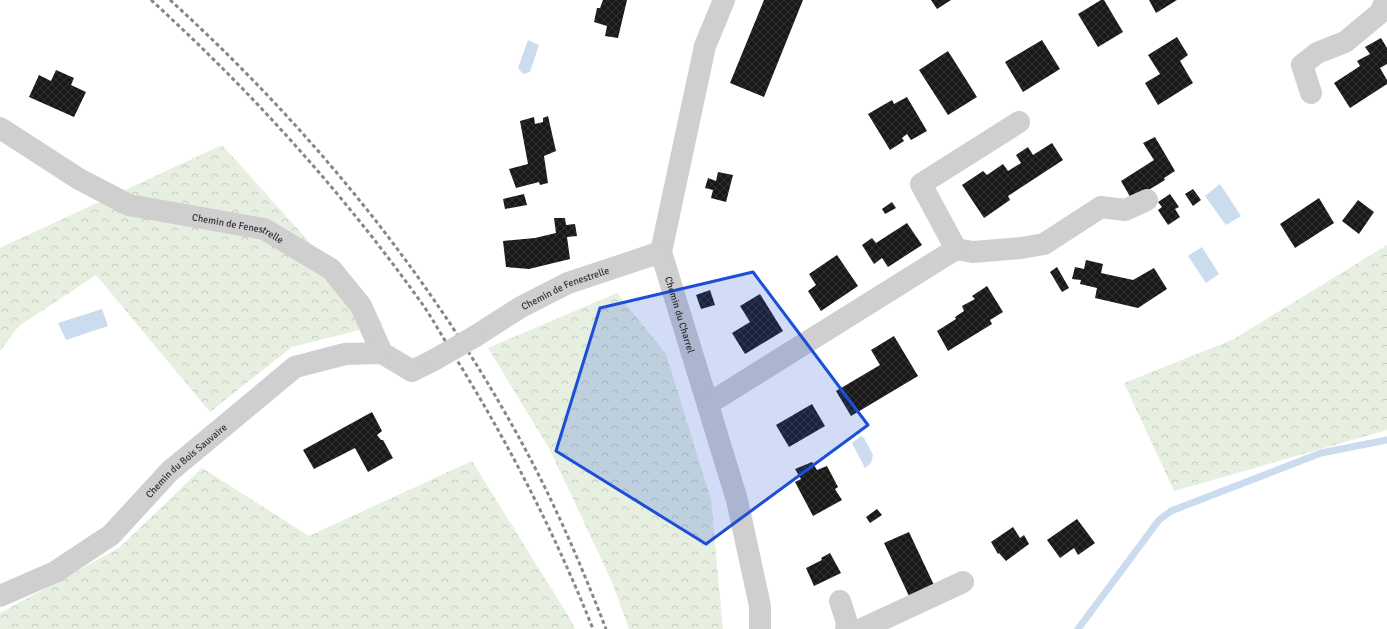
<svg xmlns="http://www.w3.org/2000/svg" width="1387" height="629" viewBox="0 0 1387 629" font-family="Signika,sans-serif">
<defs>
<pattern id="forest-crowns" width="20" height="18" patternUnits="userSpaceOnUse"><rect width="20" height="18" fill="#e6efe0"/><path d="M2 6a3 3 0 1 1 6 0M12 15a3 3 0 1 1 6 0" fill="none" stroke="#c6cdc1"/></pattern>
<pattern id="building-cross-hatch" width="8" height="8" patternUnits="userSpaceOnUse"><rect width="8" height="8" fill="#191919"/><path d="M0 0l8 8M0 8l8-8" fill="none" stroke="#323232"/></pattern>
</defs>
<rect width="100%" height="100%" fill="#fff"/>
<path fill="url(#forest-crowns)" d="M 222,145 L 383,324 L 292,347 L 210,412 L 96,275 L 19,326 L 0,351 L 0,248 Z
M 1387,245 L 1387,430 L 1174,491 L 1124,383 L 1232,340 Z
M 617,293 L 666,354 L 711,500 L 723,629 L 629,629 L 612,582 L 550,450 L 488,348 Z
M 472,461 L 572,622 L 575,629 L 0,629 L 0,613 L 119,548 L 202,468 L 309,536 Z"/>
<path fill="#ccdcef" d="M 528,40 L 539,45 L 530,72 L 523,74 L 518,68 Z
M 1220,184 L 1241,216 L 1226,225 L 1205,196 Z
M 1202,247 L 1219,274 L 1206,283 L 1188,256 Z
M 102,309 L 108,326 L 66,340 L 58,323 Z
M 861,436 L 864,438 L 873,455 L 871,463 L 865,468 L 852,443 Z"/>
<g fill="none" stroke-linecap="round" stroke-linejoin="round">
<path stroke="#ccdcef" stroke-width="7" d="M 1078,629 L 1159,520 L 1171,511 L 1321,453 L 1387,440"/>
</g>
<path fill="url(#building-cross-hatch)" d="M 603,0 L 627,0 L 618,38 L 605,36 L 607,26 L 594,22 L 597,8 L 600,8 Z
M 764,0 L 803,0 L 764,97 L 730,83 Z
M 931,0 L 951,0 L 937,9 Z
M 1101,0 L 1104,0 L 1123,32 L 1098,47 L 1078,14 Z
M 1149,0 L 1177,0 L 1156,13 Z
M 1177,37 L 1188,55 L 1180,61 L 1193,83 L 1158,105 L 1145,83 L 1160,74 L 1148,55 Z
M 1381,38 L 1387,48 L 1387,64 L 1380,68 L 1387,80 L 1387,84 L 1350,108 L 1334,83 L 1360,66 L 1357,61 L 1370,54 L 1365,47 Z
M 1042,40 L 1060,69 L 1023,92 L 1005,62 Z
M 948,51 L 977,97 L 948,115 L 919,70 Z
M 56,70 L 74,78 L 71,85 L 86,92 L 74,117 L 29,97 L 39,75 L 51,81 Z
M 907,97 L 927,131 L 911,140 L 907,134 L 902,138 L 904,141 L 890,150 L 868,114 L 892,100 L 894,104 Z
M 548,116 L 556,151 L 544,156 L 548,183 L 540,185 L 539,182 L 516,188 L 509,169 L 528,164 L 520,121 L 534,117 L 535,124 L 543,122 L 543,118 Z
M 1155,137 L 1175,171 L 1164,178 L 1165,180 L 1132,200 L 1121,181 L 1154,160 L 1143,143 Z
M 1052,143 L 1063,160 L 1008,196 L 1010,200 L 984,218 L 962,185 L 983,171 L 987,175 L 1003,164 L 1008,171 L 1021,163 L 1016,155 L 1028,147 L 1033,155 Z
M 718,172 L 733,175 L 726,202 L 711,198 L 713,190 L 705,188 L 708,178 L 716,181 Z
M 1193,189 L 1201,200 L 1193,206 L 1185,194 Z
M 524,194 L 527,205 L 505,209 L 503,199 Z
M 1170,194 L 1179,207 L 1175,209 L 1180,217 L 1168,225 L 1158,210 L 1162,207 L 1158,202 Z
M 1319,198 L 1334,223 L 1295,248 L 1280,224 Z
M 1358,200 L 1374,212 L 1359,234 L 1342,221 Z
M 892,202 L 896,208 L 885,214 L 882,209 Z
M 554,218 L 565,218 L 566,225 L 575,224 L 577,236 L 567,237 L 570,259 L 529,269 L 506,267 L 503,241 L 535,238 L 556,233 Z
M 907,223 L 922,245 L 888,267 L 882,258 L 874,264 L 862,245 L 872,238 L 876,243 Z
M 837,255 L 858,286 L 821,311 L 808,291 L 816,285 L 809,274 Z
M 1086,260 L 1103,264 L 1101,273 L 1133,280 L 1154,268 L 1167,289 L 1138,308 L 1095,298 L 1097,288 L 1080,284 L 1081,280 L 1072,279 L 1075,267 L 1084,269 Z
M 1057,267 L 1069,288 L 1062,292 L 1050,272 Z
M 987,286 L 1003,312 L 990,320 L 992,324 L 948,351 L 937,331 L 956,319 L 955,317 L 964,311 L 962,306 L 975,299 L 972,296 Z
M 710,290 L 715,305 L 701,309 L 696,295 Z
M 760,294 L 783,331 L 745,354 L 732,333 L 750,322 L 740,306 Z
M 894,336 L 918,376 L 851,416 L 836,391 L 880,365 L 871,350 Z
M 812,404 L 825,426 L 789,447 L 776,425 Z
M 372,412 L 382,431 L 377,435 L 381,440 L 383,440 L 393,458 L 368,472 L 355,448 L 314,469 L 303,450 Z
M 812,462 L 817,470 L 827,466 L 838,487 L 835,489 L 842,500 L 813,516 L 795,482 L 801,479 L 795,469 Z
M 877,509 L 882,515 L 870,523 L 866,517 Z
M 1077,519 L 1095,543 L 1078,555 L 1074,548 L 1060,558 L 1047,540 Z
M 1013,527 L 1020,538 L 1024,535 L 1029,544 L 1006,561 L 999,553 L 998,554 L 991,542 Z
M 909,532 L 934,585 L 909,596 L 884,543 Z
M 830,553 L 841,573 L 814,586 L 806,568 L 822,560 L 821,558 Z"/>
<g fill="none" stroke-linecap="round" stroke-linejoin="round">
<g stroke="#cfcfcf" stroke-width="22">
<path id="s1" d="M 724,0 L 705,46 L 661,252 L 737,500 L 760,606 L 760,629"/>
<path d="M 1311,93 L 1302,65 L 1317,53 L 1345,42 L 1380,13 L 1386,0"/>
<path id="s2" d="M 0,128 L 79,179 L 129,205 L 264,229 L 331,269 L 361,306 L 382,353 L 412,371 L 434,360"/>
<path d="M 956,249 L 973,252 L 1021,248 L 1044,244 L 1101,207 L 1125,210 L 1147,200"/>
<path id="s3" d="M 474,337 L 521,307 L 568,283 L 661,252"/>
<path d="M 708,404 L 956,249 L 921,184 L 1019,122"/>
<path id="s4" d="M 0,596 L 55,572 L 111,535 L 170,471 L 295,367 L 345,354 L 382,353"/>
<path d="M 840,601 L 847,623 L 846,629"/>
<path d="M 862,629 L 963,582"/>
</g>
<path stroke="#878787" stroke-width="3" stroke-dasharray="4 3" stroke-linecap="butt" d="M 151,0 C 252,92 344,194 423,305 C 436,324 447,345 460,365 C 512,450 556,536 593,629
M 170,0 C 310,127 433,278 523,445 C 555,504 582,567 606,629"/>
<path stroke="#cfcfcf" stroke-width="22" d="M 434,360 L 474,337"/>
</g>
<path fill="#1d4ed8" fill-opacity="0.2" stroke="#1d4ed8" stroke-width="3" stroke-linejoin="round" d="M 753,272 L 868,425 L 706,544 L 556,451 L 600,308 Z"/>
<g text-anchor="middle" stroke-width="4" stroke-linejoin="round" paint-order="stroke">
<g font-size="10" fill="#323232" stroke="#fff">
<text dy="4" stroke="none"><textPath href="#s2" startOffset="262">Chemin de Fenestrelle</textPath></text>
<text dy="4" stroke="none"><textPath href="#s3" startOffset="104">Chemin de Fenestrelle</textPath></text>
<text dy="4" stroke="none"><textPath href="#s1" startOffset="326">Chemin du Charrel</textPath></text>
<text dy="4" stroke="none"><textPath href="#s4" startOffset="233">Chemin du Bois Sauvaire</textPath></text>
</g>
</g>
</svg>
